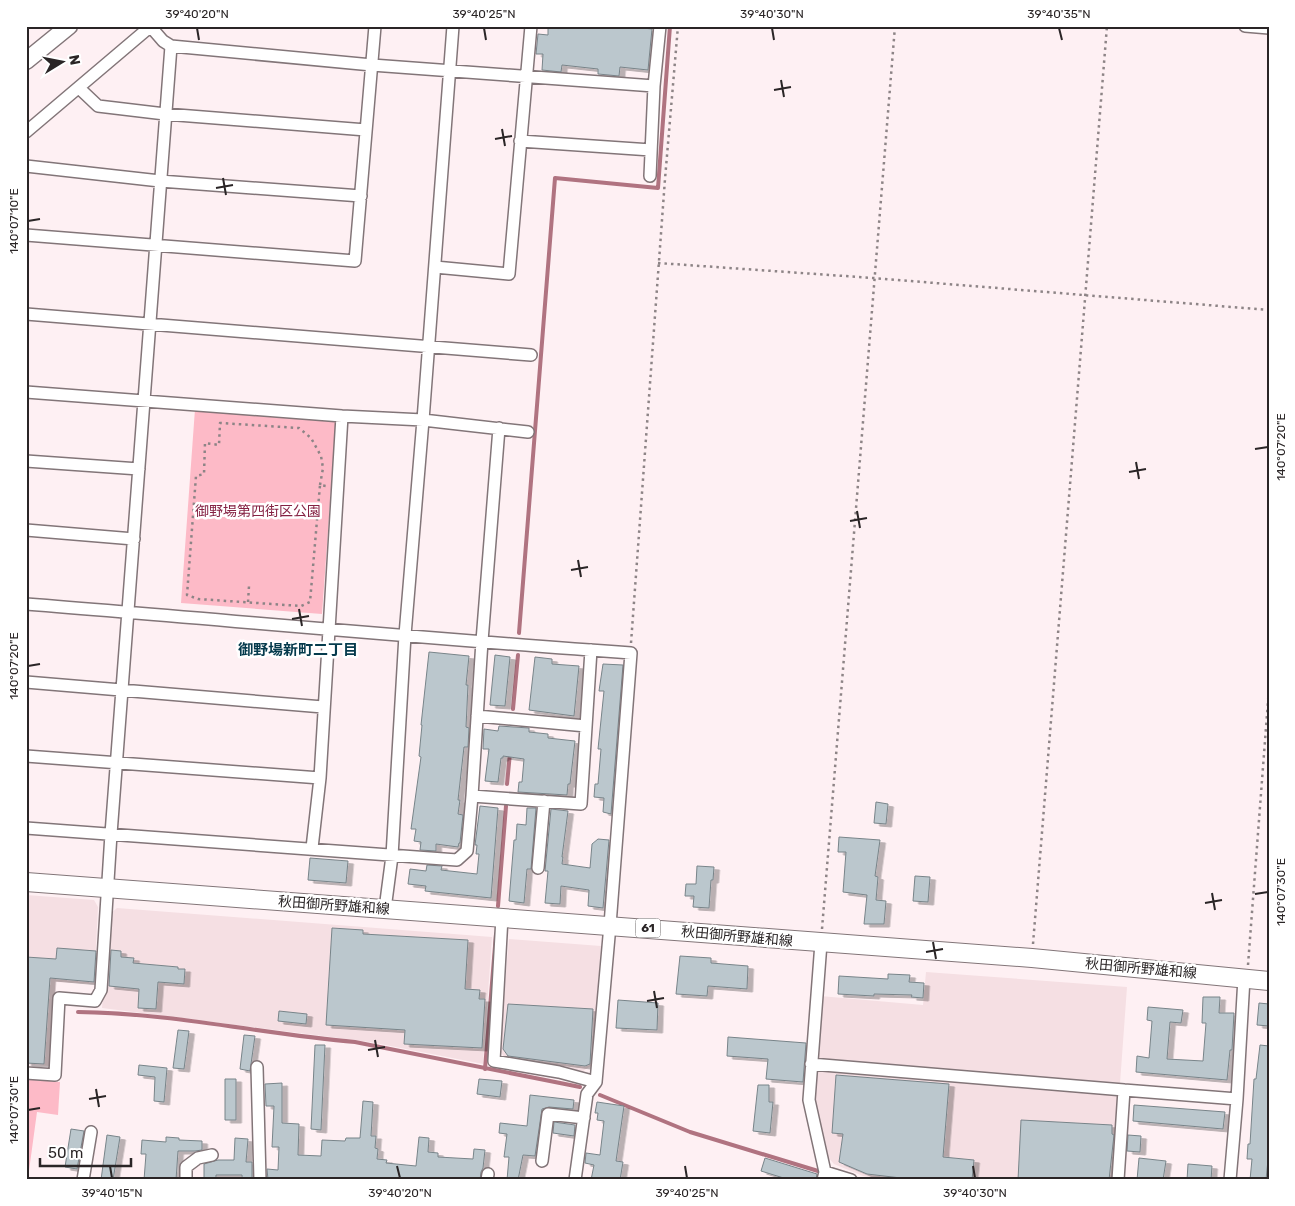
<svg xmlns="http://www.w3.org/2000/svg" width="1295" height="1206" viewBox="0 0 1295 1206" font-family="Rubik,'Noto Sans JP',sans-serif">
<defs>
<filter id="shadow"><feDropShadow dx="5.5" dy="3" stdDeviation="0" flood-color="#0004"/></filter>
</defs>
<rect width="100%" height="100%" fill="#fef0f3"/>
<path fill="#f5dfe3" d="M 26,895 L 94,900 L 98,907 L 94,984 L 56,982 L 50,1066 L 26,1064 Z
M 117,908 L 492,937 L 483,1064 L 370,1042 L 102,1008 L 110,914 Z
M 509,939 L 601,946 L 592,1065 L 583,1071 L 505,1058 L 499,1050 Z
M 926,972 L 1127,987 L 1113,1180 L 883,1180 L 863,1176 L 834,1164 L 828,1157 L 814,1095 L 820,996 L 923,1005 Z"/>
<path fill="#fdbac7" d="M 195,409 L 336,420 L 322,614 L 181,603 Z
M 26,1079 L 60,1082 L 58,1115 L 37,1112 L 28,1178 L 26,1178 Z"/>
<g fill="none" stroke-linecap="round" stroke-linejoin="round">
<path stroke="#b07380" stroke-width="4" d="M 519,633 L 555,178 L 658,188 L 670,26
M 513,709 L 518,655
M 507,784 L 510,753
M 498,906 L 506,806
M 78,1012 C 171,1013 263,1034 355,1042 L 580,1087
M 485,1069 L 496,934
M 600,1095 L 690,1132 L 818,1171"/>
</g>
<path fill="#bbc7cd" stroke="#788489" filter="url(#shadow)" d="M 548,26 L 624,26 L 652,29 L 648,70 L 620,67 L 619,76 L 598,74 L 598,69 L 562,65 L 561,72 L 542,70 L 543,54 L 536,54 L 538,34 L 548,35 Z
M 429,652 L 469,656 L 466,685 L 468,685 L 466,727 L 469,728 L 468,747 L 464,747 L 458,800 L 460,800 L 458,814 L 463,815 L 460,843 L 459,843 L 458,847 L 436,844 L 436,851 L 420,850 L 421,842 L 414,841 L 416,829 L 411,829 L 421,757 L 419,756 L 422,725 L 421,725 Z
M 495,655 L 510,657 L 505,706 L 490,705 Z
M 535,657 L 552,659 L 552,664 L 579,666 L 574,716 L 529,710 Z
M 603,664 L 623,665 L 611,814 L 603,812 L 604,798 L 594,797 L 595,784 L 598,784 L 601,749 L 598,749 L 604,691 L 599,691 Z
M 499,726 L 529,728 L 529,732 L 548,734 L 548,738 L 575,741 L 570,784 L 568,784 L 567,795 L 518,792 L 519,782 L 522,782 L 524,759 L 503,756 L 503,758 L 501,758 L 498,782 L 485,781 L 489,749 L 483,749 L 484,729 L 498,731 Z
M 876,802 L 888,804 L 886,824 L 874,823 Z
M 480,806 L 498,808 L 491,898 L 425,891 L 426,886 L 408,884 L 410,869 L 426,871 L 427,865 L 442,866 L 441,870 L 477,874 L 479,854 L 476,854 L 477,845 L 475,845 Z
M 527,808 L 536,808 L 531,869 L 527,869 L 524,903 L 509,901 L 514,840 L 516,840 L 517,824 L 526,825 Z
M 551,809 L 568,811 L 562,857 L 563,857 L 562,864 L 590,868 L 592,844 L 598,839 L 609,840 L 603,908 L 588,906 L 589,890 L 561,886 L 560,904 L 545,903 L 548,871 L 545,871 Z
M 839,837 L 880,840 L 875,876 L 878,877 L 876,900 L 886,901 L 884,924 L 864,924 L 867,895 L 843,892 L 846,852 L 838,852 Z
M 310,858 L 348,861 L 346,883 L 308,880 Z
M 697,866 L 714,867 L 713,880 L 711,880 L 709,908 L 693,907 L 694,896 L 685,896 L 686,884 L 696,884 Z
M 915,876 L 930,877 L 928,902 L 913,901 Z
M 332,928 L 363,930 L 363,934 L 468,940 L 465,989 L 480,990 L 479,999 L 485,999 L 482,1048 L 404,1044 L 405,1030 L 326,1025 Z
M 57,948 L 96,951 L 94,982 L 50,978 L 44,1064 L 26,1063 L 26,957 L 56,959 Z
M 111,950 L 121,951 L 121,957 L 134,958 L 133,963 L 178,967 L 178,969 L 185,969 L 184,984 L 158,982 L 156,1009 L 138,1008 L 139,989 L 109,986 Z
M 680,956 L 711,958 L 711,963 L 748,966 L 747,989 L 708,986 L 707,996 L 676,994 Z
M 888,974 L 910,975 L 909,982 L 924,983 L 923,998 L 911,997 L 912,995 L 874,994 L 874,996 L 838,994 L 839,976 L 888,979 Z
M 1203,997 L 1220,997 L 1219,1013 L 1234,1013 L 1232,1050 L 1230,1050 L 1227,1080 L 1136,1072 L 1137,1056 L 1149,1058 L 1152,1021 L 1147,1020 L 1148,1007 L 1183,1010 L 1181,1023 L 1170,1022 L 1167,1059 L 1203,1061 L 1206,1023 L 1202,1023 Z
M 618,1000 L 658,1003 L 657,1030 L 616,1028 Z
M 1259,1003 L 1269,1004 L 1269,1026 L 1257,1025 Z
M 508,1004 L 593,1009 L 590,1064 L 585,1066 L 508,1056 L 503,1049 Z
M 279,1011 L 307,1014 L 306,1024 L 278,1021 Z
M 178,1030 L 189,1031 L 184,1069 L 173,1068 Z
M 244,1035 L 255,1036 L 250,1071 L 240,1069 Z
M 728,1037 L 806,1043 L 803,1082 L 766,1079 L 768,1059 L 727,1056 Z
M 315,1045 L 325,1045 L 321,1130 L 311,1129 Z
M 1260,1045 L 1269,1046 L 1268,1160 L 1266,1180 L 1250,1180 L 1252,1159 L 1247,1159 L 1248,1144 L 1250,1144 L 1254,1079 L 1256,1079 Z
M 139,1065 L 167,1068 L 164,1102 L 154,1101 L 155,1077 L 138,1075 Z
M 836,1075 L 949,1084 L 943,1157 L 974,1160 L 972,1180 L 918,1180 L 867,1174 L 839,1162 L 843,1134 L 832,1133 Z
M 225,1079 L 236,1079 L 236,1120 L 225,1120 Z
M 479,1079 L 502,1081 L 500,1097 L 477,1094 Z
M 282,1083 L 282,1123 L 299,1124 L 298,1155 L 321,1156 L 322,1140 L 345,1141 L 346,1138 L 360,1138 L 363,1101 L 373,1102 L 371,1136 L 376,1136 L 375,1148 L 378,1149 L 377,1159 L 387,1160 L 386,1163 L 416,1166 L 419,1137 L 429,1138 L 428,1152 L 438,1153 L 438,1157 L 473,1159 L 474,1149 L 485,1150 L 483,1168 L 481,1172 L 480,1180 L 268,1180 L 267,1169 L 278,1170 L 279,1147 L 272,1147 L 274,1106 L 266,1106 L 265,1084 Z
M 758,1085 L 769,1085 L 769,1102 L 773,1102 L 770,1133 L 753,1131 Z
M 530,1095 L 574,1100 L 573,1109 L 549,1107 L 542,1109 L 535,1156 L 523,1155 L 518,1180 L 507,1180 L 509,1157 L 504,1157 L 507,1134 L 499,1133 L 500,1123 L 527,1126 Z
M 597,1102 L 624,1106 L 616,1161 L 623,1162 L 620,1180 L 591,1180 L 594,1165 L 585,1163 L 586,1153 L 600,1155 L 604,1121 L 597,1120 L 598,1113 L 595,1113 Z
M 1134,1105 L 1225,1112 L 1223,1129 L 1133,1121 Z
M 1021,1120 L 1112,1125 L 1112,1134 L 1114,1135 L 1109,1180 L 1018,1180 Z
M 554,1122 L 575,1125 L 574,1136 L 553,1133 Z
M 71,1129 L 84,1131 L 77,1169 L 65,1167 Z
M 107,1135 L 120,1137 L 113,1180 L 101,1180 Z
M 1128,1135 L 1141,1136 L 1140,1152 L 1127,1151 Z
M 166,1137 L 179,1138 L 179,1140 L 202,1141 L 202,1150 L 195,1151 L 178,1151 L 176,1180 L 144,1180 L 146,1154 L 141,1154 L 142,1140 L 166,1142 Z
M 235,1138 L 248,1139 L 246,1162 L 252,1162 L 252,1180 L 242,1180 L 242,1175 L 216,1175 L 216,1180 L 204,1180 L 204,1164 L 218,1160 L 234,1160 Z
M 765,1158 L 817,1174 L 816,1180 L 790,1180 L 761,1171 Z
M 1139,1158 L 1166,1161 L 1163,1180 L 1137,1180 Z
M 1188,1164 L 1212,1166 L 1211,1180 L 1187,1180 Z"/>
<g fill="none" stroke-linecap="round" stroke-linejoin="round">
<defs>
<path id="street" d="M 150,26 L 163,41 L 171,46 L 372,65 L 654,86 L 660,26
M 1245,26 L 1269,28
M 79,88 L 98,106 L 165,114 L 366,130
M 26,132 L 151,26
M 520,141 L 651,150
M 26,166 L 160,181 L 361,196
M 650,176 L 654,86
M 26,235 L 355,261 L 375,26
M 435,267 L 509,274 L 531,26
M 26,314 L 531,355
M 26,392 L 342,416 L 423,420 L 528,432
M 26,461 L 139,469
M 26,530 L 134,539
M 26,604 C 228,620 429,639 631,653 L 610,925 L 596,1082 L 587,1094 L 575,1180
M 26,682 L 323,707
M 477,716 L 586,726
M 26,756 L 320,778
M 472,796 L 482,641 L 499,428
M 26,828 L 457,860 L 467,851 L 472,796 L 581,804 L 591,650
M 312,848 L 320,778 L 342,416
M 538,868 L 544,801
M 385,909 L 392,856 L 405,635 L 423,420 L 453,26
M 502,917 L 494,1061 L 559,1072 L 596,1082
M 821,943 L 809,1100 L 825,1172 L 823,1180
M 811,1064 L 1124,1090
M 257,1067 L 260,1180
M 26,1073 L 55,1075 L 59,998 L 95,1001 L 101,990 L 111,834 L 171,46
M 542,1161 L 548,1114 L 584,1118
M 825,1172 L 851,1180
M 83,1180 L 91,1132
M 186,1180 L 186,1167 L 198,1158 L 212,1155
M 487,1180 L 488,1174
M 1118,1180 L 1124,1090 L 1237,1099
M 1230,1180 L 1237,1099 L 1244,978"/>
<path id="secondary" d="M 26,61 L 69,26"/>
<path id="primary" d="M 26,882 L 1032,958 L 1269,981"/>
</defs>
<use href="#street" stroke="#827578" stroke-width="14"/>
<use href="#secondary" stroke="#827578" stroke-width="19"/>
<use href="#primary" stroke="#827578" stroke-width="20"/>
<path stroke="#8d8486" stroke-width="2.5" stroke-dasharray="2.5 4" stroke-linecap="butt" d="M 658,263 L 873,278 L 1269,310
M 320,485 L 323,468 L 321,456 L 311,438 L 299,428 L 220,423 L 219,445 L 205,443 L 204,474 L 196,476 L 187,595 L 198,599 L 301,606 L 310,602 L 320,485 L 326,486
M 248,602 L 249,586
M 631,643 L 665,179 L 678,26
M 822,929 L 895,26
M 1033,944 L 1107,26
M 1248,965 L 1269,688"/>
<use href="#street" stroke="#fff" stroke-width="11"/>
<use href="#secondary" stroke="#fff" stroke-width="16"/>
<use href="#primary" stroke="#fff" stroke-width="18"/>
</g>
<path fill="none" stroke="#2a2526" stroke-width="2" d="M 197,28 L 199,40M 484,28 L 486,40M 772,28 L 774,40M 1059,28 L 1062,40M 781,80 L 784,97M 774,90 L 791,87M 502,129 L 505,146M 495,139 L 512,136M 223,178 L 226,195M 216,188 L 233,185M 28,221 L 40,219M 1255,449 L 1268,447M 1136,462 L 1139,479M 1129,472 L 1146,469M 857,511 L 860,528M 850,521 L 867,518M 578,560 L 581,577M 571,570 L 588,567M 299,609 L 302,626M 292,619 L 309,616M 28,666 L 40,664M 1212,893 L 1215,910M 1255,894 L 1268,892M 1205,903 L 1222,900M 933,942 L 936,959M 926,952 L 943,949M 654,991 L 657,1008M 647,1001 L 664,998M 375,1040 L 378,1057M 368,1050 L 385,1047M 96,1089 L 99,1107M 89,1099 L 106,1096M 28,1110 L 40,1108M 110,1166 L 112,1178M 397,1166 L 400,1178M 685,1166 L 687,1178M 973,1166 L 975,1178"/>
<g text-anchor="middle" stroke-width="5" stroke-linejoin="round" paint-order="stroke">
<rect fill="#fff" stroke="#6a6667" stroke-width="1" x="635.5" y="918.5" width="25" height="19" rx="4"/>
<g font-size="12" font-weight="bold" fill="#2a2526">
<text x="648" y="932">61</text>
</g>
<g font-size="14" fill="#852243" stroke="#fff">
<text x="258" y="516">御野場第四街区公園</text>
</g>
<g font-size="14" fill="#2a2526" stroke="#fff">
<text transform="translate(334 905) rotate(4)" y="5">秋田御所野雄和線</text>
<text transform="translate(737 936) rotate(5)" y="5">秋田御所野雄和線</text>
<text transform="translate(1141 968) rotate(5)" y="5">秋田御所野雄和線</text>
</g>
<g font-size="15" font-weight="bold" fill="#053b4d" stroke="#fff">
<text x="298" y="655">御野場新町二丁目</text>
</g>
</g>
<rect width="1295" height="1206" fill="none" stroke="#ffffff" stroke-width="55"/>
<g transform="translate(62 62) rotate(80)" stroke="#ffffff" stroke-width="4" paint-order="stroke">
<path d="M0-4L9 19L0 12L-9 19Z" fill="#2a2526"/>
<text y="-8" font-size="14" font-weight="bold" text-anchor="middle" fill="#2a2526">N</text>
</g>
<path d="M40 1158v8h91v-8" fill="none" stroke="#2a2526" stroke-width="2.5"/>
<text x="48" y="1158" font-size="15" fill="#2a2526" stroke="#ffffff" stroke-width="4" paint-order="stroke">50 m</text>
<rect x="28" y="28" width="1240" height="1150" fill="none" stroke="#2a2526" stroke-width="2"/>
<g font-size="12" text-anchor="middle" fill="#2a2526">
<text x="197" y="18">39°40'20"N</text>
<text x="484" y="18">39°40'25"N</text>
<text x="772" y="18">39°40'30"N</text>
<text x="1059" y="18">39°40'35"N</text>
<text transform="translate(14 221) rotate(-90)" y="4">140°07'10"E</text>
<text transform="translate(1281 447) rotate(-90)" y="4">140°07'20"E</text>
<text transform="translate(14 666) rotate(-90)" y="4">140°07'20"E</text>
<text transform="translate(1281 892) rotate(-90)" y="4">140°07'30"E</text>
<text transform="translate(14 1110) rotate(-90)" y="4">140°07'30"E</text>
<text x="112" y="1197">39°40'15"N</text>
<text x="400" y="1197">39°40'20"N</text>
<text x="687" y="1197">39°40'25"N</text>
<text x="975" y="1197">39°40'30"N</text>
</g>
</svg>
